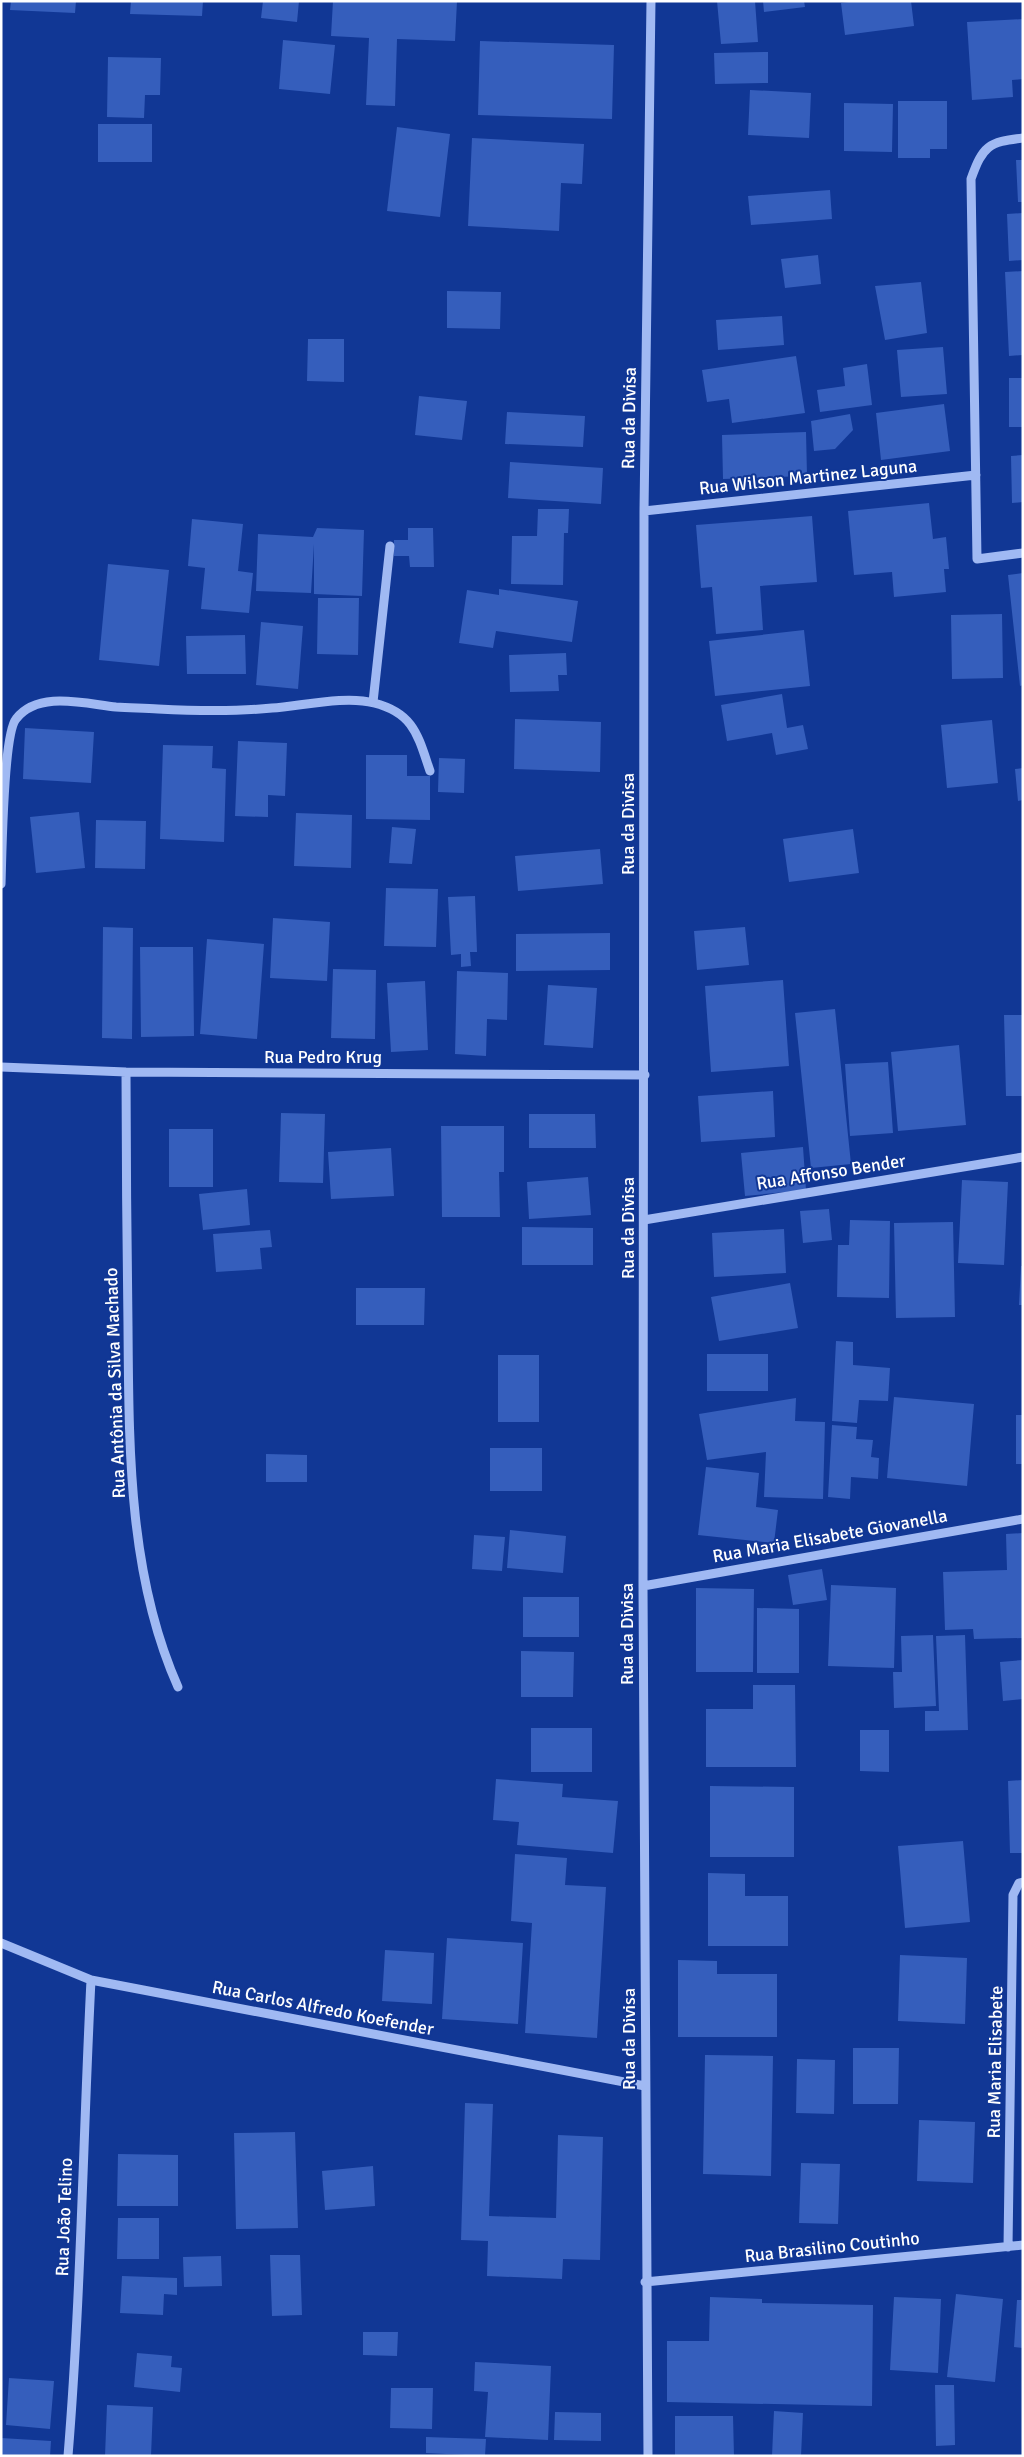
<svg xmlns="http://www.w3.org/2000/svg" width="1024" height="2457" viewBox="0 0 1024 2457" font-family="Signika,sans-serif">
<rect width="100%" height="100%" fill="#113795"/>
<path fill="#355ebc" d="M 11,1 L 76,1 L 75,13 L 10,10 Z
M 131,1 L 203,1 L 202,16 L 130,14 Z
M 263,1 L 299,1 L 297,22 L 261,18 Z
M 333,1 L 457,1 L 455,41 L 397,39 L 395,106 L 366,105 L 369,38 L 331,36 Z
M 717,1 L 755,1 L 758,42 L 721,44 Z
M 763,1 L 804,1 L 805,7 L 764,12 Z
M 856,1 L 911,1 L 914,26 L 845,35 L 841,3 Z
M 1023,19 L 1023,79 L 1012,80 L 1013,97 L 972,100 L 967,22 Z
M 283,40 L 335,45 L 330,94 L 279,89 Z
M 480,41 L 614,45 L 612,119 L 478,115 Z
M 768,52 L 768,83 L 715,84 L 714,53 Z
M 108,57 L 161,58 L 160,95 L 145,95 L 144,118 L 107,117 Z
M 750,90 L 811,93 L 809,138 L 748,135 Z
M 898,101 L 947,101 L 947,149 L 930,149 L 930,158 L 898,158 Z
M 844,103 L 893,104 L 892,152 L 844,151 Z
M 98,124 L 152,124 L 152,162 L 98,162 Z
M 397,127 L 450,134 L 440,217 L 387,211 Z
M 472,138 L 584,144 L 582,184 L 561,183 L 559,231 L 468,226 Z
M 1016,160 L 1023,160 L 1023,202 L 1018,202 Z
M 830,190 L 832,219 L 751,225 L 748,196 Z
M 1023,213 L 1023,260 L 1009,261 L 1007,214 Z
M 818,255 L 821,284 L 785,288 L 781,259 Z
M 1023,271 L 1023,355 L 1009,356 L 1005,272 Z
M 921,282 L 927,333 L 885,340 L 875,286 Z
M 447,291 L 501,292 L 500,329 L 447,328 Z
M 782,316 L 784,345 L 718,350 L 716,320 Z
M 308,339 L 344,339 L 344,382 L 307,381 Z
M 943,347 L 947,394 L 901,397 L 897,350 Z
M 796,356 L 805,413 L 732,423 L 729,399 L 707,402 L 702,370 Z
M 867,364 L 872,405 L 820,412 L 817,390 L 845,386 L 843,368 Z
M 1009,378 L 1023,378 L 1023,427 L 1009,427 Z
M 419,396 L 467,401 L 462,440 L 415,435 Z
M 944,404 L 950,451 L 881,460 L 876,413 Z
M 507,412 L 585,416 L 583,447 L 505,444 Z
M 850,414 L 853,430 L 835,449 L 814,451 L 811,421 Z
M 806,432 L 807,476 L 723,479 L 722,435 Z
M 1023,455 L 1023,502 L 1012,503 L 1011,456 Z
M 510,462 L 603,468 L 601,504 L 508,498 Z
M 929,503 L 933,539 L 946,537 L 949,569 L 944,569 L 946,592 L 894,597 L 892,572 L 854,575 L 848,511 Z
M 538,509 L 569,509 L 568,533 L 564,533 L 563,585 L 511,584 L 512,536 L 537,536 Z
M 812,516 L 817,582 L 760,586 L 763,630 L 716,634 L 712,587 L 701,588 L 696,525 Z
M 192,519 L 243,524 L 238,571 L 253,573 L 249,613 L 201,609 L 205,568 L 188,566 Z
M 317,528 L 364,530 L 362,596 L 314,594 L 314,544 L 311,593 L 256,591 L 258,534 L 313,537 Z
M 408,528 L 433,528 L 434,567 L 410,567 L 409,556 L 394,556 L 394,540 L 408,540 Z
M 108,564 L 169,570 L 159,666 L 99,660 Z
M 1023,573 L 1023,685 L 1020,686 L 1008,575 Z
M 499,589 L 578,601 L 572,642 L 496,631 L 493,648 L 459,643 L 467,590 L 499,595 Z
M 318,598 L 359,598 L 358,655 L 317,654 Z
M 1002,614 L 1003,678 L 952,679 L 951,615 Z
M 261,622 L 303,626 L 298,689 L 256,685 Z
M 804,630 L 810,686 L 715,696 L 709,641 Z
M 245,635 L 246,674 L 187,674 L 186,636 Z
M 566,653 L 567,675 L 558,675 L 559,691 L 510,692 L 509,655 Z
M 782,694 L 787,728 L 803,725 L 808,749 L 776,755 L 772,733 L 727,741 L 721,705 Z
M 515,719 L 601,722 L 600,772 L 514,769 Z
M 992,720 L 998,783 L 947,788 L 941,725 Z
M 25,728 L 94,732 L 91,783 L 23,779 Z
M 238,741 L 287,743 L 285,796 L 268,795 L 268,817 L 235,816 Z
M 163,745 L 213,746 L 212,768 L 226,769 L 224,842 L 160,839 Z
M 366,755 L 407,755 L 407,776 L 430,776 L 430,820 L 366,819 Z
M 439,758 L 465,759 L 464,793 L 438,792 Z
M 1023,768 L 1023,800 L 1018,801 L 1015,769 Z
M 79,812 L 85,868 L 36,873 L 30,817 Z
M 296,813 L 352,815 L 351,868 L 294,866 Z
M 96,820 L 146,821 L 145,869 L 95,868 Z
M 392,827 L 416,829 L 412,864 L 389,863 Z
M 853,829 L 859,873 L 789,882 L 783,839 Z
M 600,849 L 603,884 L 518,891 L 515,856 Z
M 386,888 L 438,889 L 436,947 L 384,946 Z
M 475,896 L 477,952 L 470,952 L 471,966 L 461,967 L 461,954 L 451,955 L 448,897 Z
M 273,918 L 330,922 L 327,981 L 270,978 Z
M 103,927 L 133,928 L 132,1039 L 102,1038 Z
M 745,927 L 749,965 L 697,970 L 694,931 Z
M 610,933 L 610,970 L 516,971 L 516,934 Z
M 207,939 L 264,944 L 257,1039 L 200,1034 Z
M 140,947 L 193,947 L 194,1036 L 141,1037 Z
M 333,969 L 376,970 L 375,1039 L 331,1038 Z
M 457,971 L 508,973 L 507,1020 L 487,1019 L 486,1056 L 455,1054 Z
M 783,980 L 789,1066 L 711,1072 L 705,986 Z
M 425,981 L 428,1050 L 391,1052 L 387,983 Z
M 548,985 L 597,988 L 593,1048 L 544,1045 Z
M 835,1009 L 851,1164 L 811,1168 L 795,1013 Z
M 1004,1015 L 1023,1015 L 1023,1096 L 1006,1096 Z
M 959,1045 L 966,1125 L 898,1131 L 891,1052 Z
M 888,1062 L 893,1133 L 850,1136 L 845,1064 Z
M 773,1091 L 775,1137 L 701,1142 L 698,1096 Z
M 281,1113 L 325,1114 L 323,1183 L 279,1182 Z
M 529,1114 L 595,1114 L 596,1148 L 529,1148 Z
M 441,1126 L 504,1126 L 504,1172 L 499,1172 L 500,1217 L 442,1217 Z
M 169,1129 L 213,1129 L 213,1187 L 169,1187 Z
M 803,1147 L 806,1190 L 745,1196 L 741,1153 Z
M 391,1148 L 394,1196 L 331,1199 L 328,1152 Z
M 588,1177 L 591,1215 L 529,1219 L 527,1182 Z
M 962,1180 L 1008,1182 L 1004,1265 L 958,1263 Z
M 247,1189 L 250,1225 L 203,1230 L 199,1194 Z
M 829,1209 L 832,1240 L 803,1243 L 800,1211 Z
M 850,1220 L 890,1221 L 889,1298 L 837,1297 L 838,1245 L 849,1245 Z
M 953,1222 L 955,1317 L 896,1318 L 894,1223 Z
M 522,1227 L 593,1228 L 593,1265 L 522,1265 Z
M 784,1229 L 786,1273 L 714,1277 L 712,1233 Z
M 270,1230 L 272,1247 L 260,1248 L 262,1269 L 216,1272 L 213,1234 Z
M 1021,1266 L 1023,1266 L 1023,1305 L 1019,1305 Z
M 790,1283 L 798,1328 L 719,1341 L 711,1297 Z
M 356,1288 L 425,1288 L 424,1325 L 356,1325 Z
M 836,1341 L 853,1342 L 853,1365 L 890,1368 L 888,1401 L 859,1400 L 857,1423 L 832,1421 Z
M 707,1354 L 768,1354 L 768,1391 L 707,1391 Z
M 498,1355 L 539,1355 L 539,1422 L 498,1422 Z
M 894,1397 L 974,1404 L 967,1486 L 887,1478 Z
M 796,1398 L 795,1421 L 825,1422 L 823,1499 L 764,1497 L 766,1452 L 707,1460 L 699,1414 Z
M 1016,1415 L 1023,1415 L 1023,1464 L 1016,1464 Z
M 832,1425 L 857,1427 L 856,1439 L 873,1440 L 871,1457 L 879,1458 L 878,1479 L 851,1477 L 850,1499 L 828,1497 Z
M 490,1448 L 542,1448 L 542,1491 L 490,1491 Z
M 266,1454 L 307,1455 L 307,1482 L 266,1482 Z
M 706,1467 L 759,1473 L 756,1507 L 778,1510 L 774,1543 L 698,1535 Z
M 510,1530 L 566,1536 L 563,1573 L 507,1568 Z
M 1023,1533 L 1023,1638 L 974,1639 L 973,1629 L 945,1630 L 943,1572 L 1007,1570 L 1006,1534 Z
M 474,1535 L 505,1537 L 502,1571 L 472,1569 Z
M 822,1569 L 827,1600 L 793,1605 L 788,1575 Z
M 831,1585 L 896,1588 L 894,1668 L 828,1666 Z
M 696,1588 L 754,1589 L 753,1672 L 696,1672 Z
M 523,1597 L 579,1597 L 579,1637 L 523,1637 Z
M 757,1608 L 799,1609 L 799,1673 L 757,1673 Z
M 933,1635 L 936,1706 L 894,1708 L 893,1672 L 902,1672 L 901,1636 Z
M 965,1635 L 968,1730 L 925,1731 L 925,1711 L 939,1711 L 936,1636 Z
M 521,1651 L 574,1652 L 573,1697 L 521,1697 Z
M 1023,1660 L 1023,1699 L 1003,1701 L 1000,1662 Z
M 753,1685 L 795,1685 L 796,1767 L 706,1767 L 706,1709 L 753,1709 Z
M 531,1728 L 592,1728 L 592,1772 L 531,1772 Z
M 860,1730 L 889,1730 L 889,1772 L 860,1771 Z
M 496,1779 L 563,1784 L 562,1797 L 618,1801 L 613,1853 L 517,1845 L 519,1822 L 493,1820 Z
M 1023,1780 L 1023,1853 L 1010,1853 L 1008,1781 Z
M 710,1786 L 794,1787 L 794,1857 L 710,1857 Z
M 963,1841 L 970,1922 L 905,1928 L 898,1846 Z
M 515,1854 L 567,1858 L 565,1885 L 606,1887 L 597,2038 L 525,2033 L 532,1923 L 511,1921 Z
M 708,1873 L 745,1874 L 745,1896 L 788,1896 L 788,1946 L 708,1946 Z
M 447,1938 L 523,1943 L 518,2024 L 442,2019 Z
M 385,1950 L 434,1953 L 432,2004 L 382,2001 Z
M 900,1955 L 967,1958 L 965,2024 L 898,2021 Z
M 678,1960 L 717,1961 L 717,1974 L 777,1974 L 777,2037 L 678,2037 Z
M 853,2048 L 899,2048 L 898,2104 L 853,2104 Z
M 705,2055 L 773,2056 L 771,2176 L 703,2174 Z
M 797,2059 L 835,2060 L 834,2114 L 796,2113 Z
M 465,2103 L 493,2104 L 489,2216 L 556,2218 L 558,2135 L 603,2137 L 600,2260 L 563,2259 L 562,2279 L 487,2276 L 488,2241 L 461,2240 Z
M 919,2120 L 975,2122 L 973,2183 L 917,2181 Z
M 295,2132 L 298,2228 L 236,2229 L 234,2133 Z
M 118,2154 L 178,2155 L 178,2206 L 117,2206 Z
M 801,2163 L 840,2164 L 838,2224 L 799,2223 Z
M 373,2166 L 375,2206 L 325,2210 L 322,2171 Z
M 118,2218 L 159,2218 L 159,2259 L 117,2259 Z
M 270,2255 L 300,2255 L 302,2315 L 272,2316 Z
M 221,2256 L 222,2286 L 184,2287 L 183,2257 Z
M 122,2276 L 177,2278 L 177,2295 L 164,2294 L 163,2315 L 120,2313 Z
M 956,2294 L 1003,2299 L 995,2382 L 947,2377 Z
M 710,2297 L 762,2299 L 762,2303 L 873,2305 L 872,2406 L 667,2402 L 667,2341 L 709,2341 Z
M 894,2297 L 941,2299 L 938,2373 L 890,2370 Z
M 1017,2300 L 1023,2300 L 1023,2348 L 1014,2347 Z
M 363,2332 L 398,2332 L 397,2356 L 363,2355 Z
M 137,2353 L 172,2356 L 171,2367 L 182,2368 L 180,2392 L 134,2387 Z
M 475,2362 L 551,2366 L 548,2440 L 485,2437 L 488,2392 L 474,2391 Z
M 9,2378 L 54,2381 L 50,2429 L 6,2425 Z
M 935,2385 L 954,2385 L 955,2445 L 936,2446 Z
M 391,2388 L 433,2388 L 432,2429 L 390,2428 Z
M 107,2405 L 153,2407 L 151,2456 L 105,2456 Z
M 774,2411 L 803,2413 L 801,2456 L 772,2456 Z
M 555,2412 L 601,2413 L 601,2441 L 554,2440 Z
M 675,2416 L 733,2416 L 734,2456 L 675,2456 Z
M 426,2437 L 486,2439 L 485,2456 L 426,2453 Z
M 1,2438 L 51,2441 L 50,2456 L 1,2456 Z"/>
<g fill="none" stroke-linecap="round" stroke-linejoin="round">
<path stroke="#a0b9f3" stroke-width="9" d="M 1023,138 C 988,142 983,146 971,179 L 977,559 L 1023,553
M 644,511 L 976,475
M 373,702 L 390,546
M 1,884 C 2,857 3,735 16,719 C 38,690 86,704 116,707 C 130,708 144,708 158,709 C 196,711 234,712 272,708 C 301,706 346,695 374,703 C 414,713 418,736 430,771
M 1,1067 L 126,1072 L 645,1075
M 126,1072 C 126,1157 127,1241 128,1326 C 129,1447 128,1575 178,1687
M 644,1220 L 1023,1157
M 643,1586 L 1023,1519
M 1,1943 L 91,1980 L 645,2086
M 1008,2247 L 1013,1895 L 1019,1883 L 1023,1882
M 645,2282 L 1023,2245
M 68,2456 C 81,2297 83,2138 91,1980
M 648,2456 L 643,1586 L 644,511 L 651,1"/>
</g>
<g text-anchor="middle" stroke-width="4" stroke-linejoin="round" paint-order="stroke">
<g font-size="18" fill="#fff" stroke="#113795">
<text transform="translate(629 418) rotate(-89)" y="6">Rua da Divisa</text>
<text transform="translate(808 477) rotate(-6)" y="6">Rua Wilson Martinez Laguna</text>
<text transform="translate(628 824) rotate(-90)" y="6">Rua da Divisa</text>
<text x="323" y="1063">Rua Pedro Krug</text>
<text transform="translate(831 1172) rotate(-9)" y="6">Rua Affonso Bender</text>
<text transform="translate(628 1228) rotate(-90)" y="6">Rua da Divisa</text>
<text transform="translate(115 1383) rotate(-92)" y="6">Rua Antônia da Silva Machado</text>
<text transform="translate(830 1536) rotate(-10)" y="6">Rua Maria Elisabete Giovanella</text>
<text transform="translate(627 1634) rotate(-90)" y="6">Rua da Divisa</text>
<text transform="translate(323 2008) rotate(11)" y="6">Rua Carlos Alfredo Koefender</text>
<text transform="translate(629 2039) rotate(-90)" y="6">Rua da Divisa</text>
<text transform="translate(995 2062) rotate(-89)" y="6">Rua Maria Elisabete</text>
<text transform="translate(64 2217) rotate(-88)" y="6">Rua João Telino</text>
<text transform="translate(832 2247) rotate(-6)" y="6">Rua Brasilino Coutinho</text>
</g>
</g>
<rect width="1024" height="2457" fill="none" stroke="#ffffff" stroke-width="5"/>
</svg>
